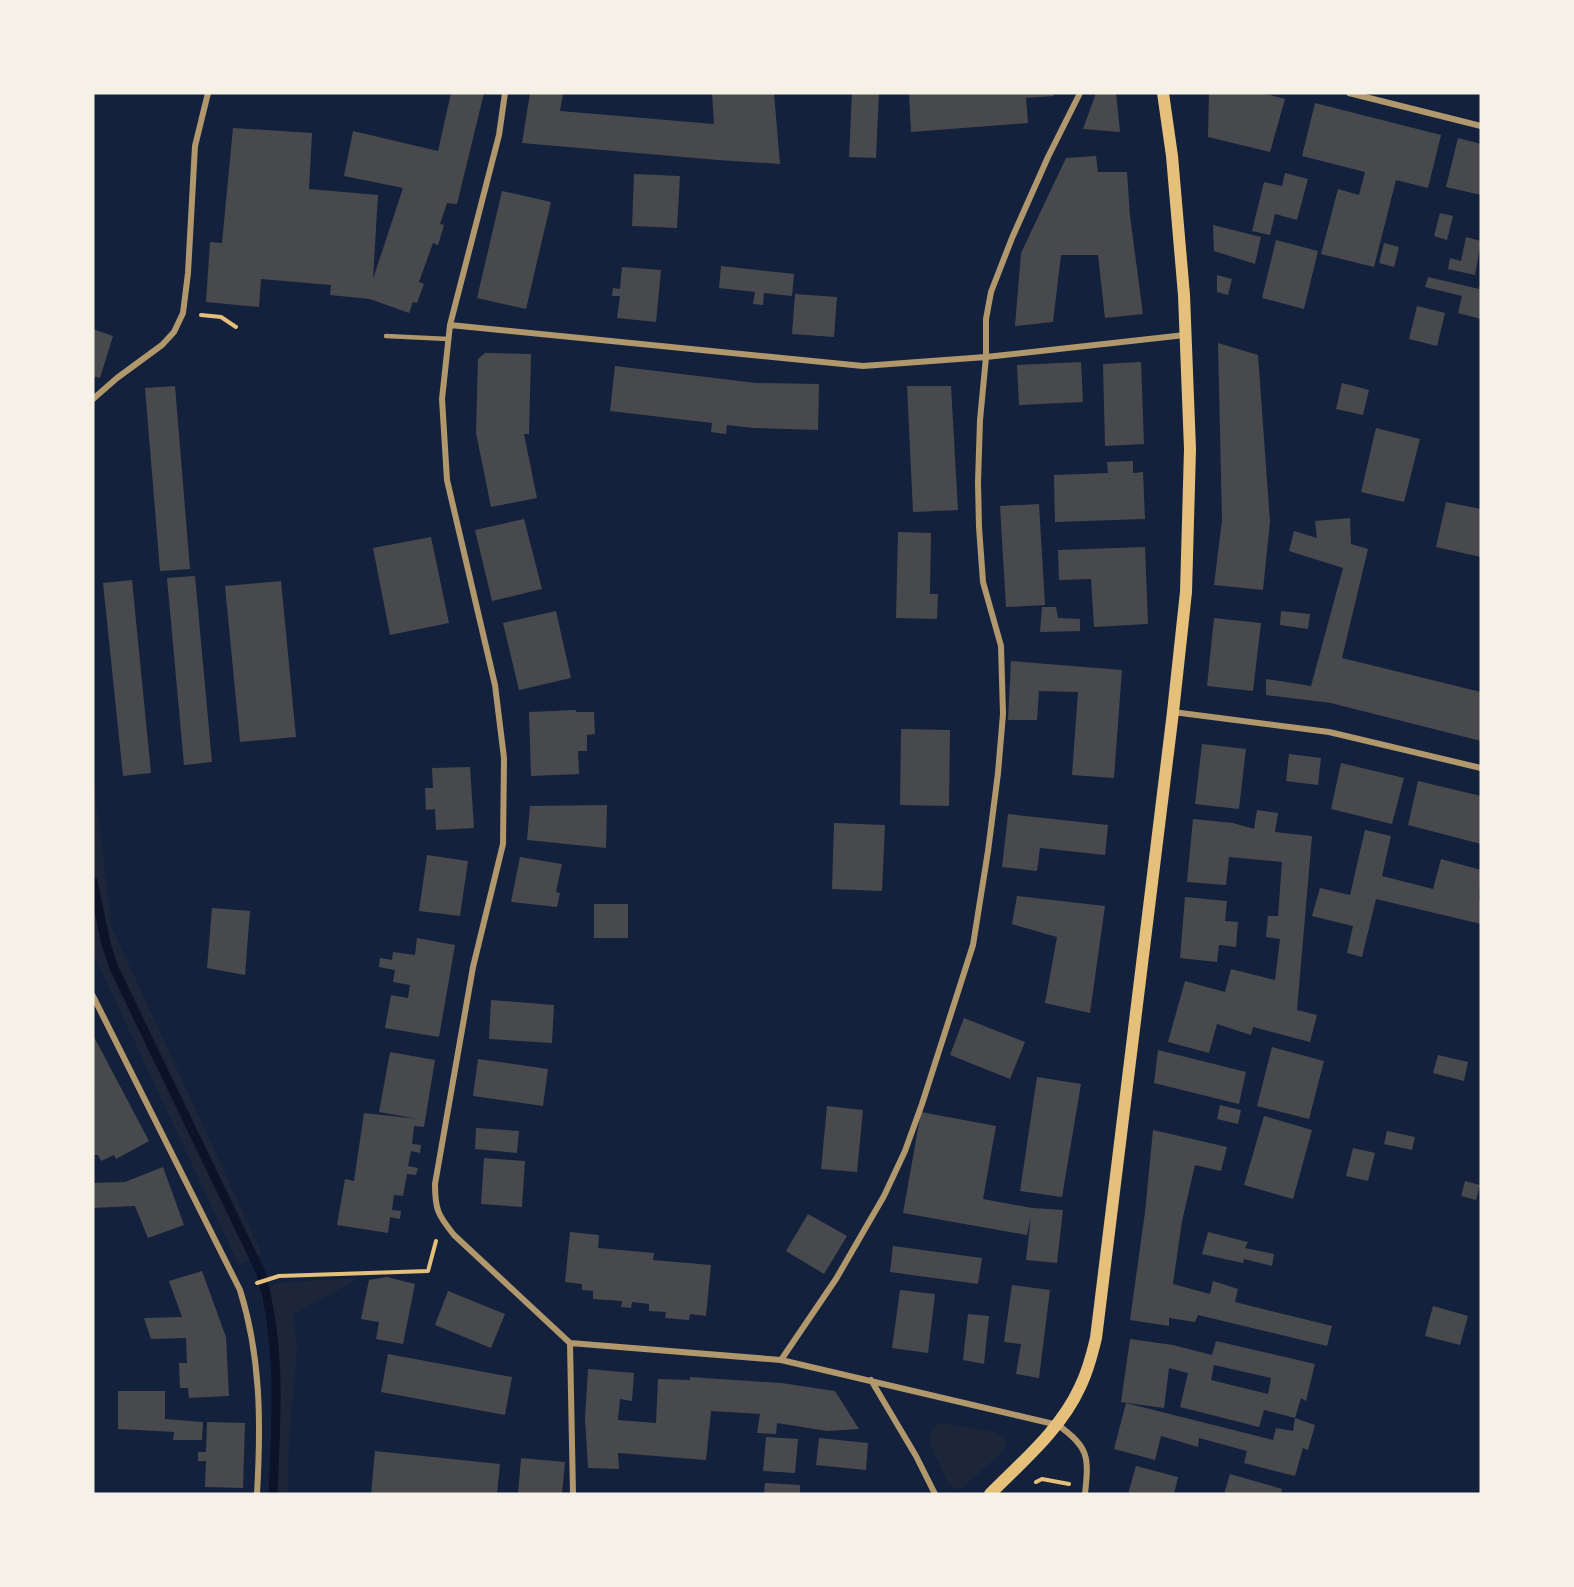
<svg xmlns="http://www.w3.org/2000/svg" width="1574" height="1587" viewBox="0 0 1574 1587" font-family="Georgia,serif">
<rect width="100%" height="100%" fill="#14213d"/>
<path fill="#1d2539" d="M 93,775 L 112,928 L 262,1253 L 239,1265 L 93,953 Z
M 360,1278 L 293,1314 L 297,1347 L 289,1440 L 288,1494 L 268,1494 L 273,1382 L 268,1331 L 259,1290 L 285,1282 Z
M 939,1423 L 996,1432 L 1005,1439 L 1006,1444 L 1004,1450 L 965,1486 C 959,1490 954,1489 948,1484 L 930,1443 L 931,1431 Z"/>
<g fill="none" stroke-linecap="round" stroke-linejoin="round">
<path stroke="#0b132b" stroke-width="9" d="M 93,881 L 106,944 L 114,968 L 261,1273 C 282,1349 276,1417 273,1494"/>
</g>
<path fill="#48494c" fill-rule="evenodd" d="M 451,93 L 484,93 L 457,204 L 447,203 L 440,224 L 444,225 L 438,245 L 433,243 L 419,282 L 424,284 L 417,303 L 413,302 L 409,313 L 370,299 L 330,295 L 331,285 L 261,279 L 259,307 L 206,302 L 210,242 L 222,243 L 233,128 L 312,133 L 309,189 L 378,195 L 373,279 L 403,188 L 344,176 L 353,131 L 438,151 Z
M 530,93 L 563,93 L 560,111 L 714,124 L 712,93 L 774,93 L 780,164 L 718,160 L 522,143 Z
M 852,93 L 879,93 L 876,158 L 849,157 Z
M 909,93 L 1053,93 L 1054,96 L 1026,98 L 1028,123 L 911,132 Z
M 1096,93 L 1116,93 L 1120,132 L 1083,129 Z
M 1209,93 L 1262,93 L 1285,99 L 1270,152 L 1208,137 Z
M 1315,103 L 1441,135 L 1428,188 L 1396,180 L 1374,267 L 1321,254 L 1338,189 L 1359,195 L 1365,172 L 1302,156 Z
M 1458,138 L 1481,144 L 1481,195 L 1446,187 Z
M 1096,156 L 1098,172 L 1127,172 L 1130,216 L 1143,314 L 1105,318 L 1098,255 L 1061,255 L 1053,322 L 1015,326 L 1021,253 L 1066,158 Z
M 1285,173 L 1308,179 L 1297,220 L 1275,214 L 1270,235 L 1252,231 L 1264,182 L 1282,186 Z
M 634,174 L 680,176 L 677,228 L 632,226 Z
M 502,191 L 551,202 L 526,309 L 477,298 Z
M 1440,213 L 1453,216 L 1447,240 L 1434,236 Z
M 1213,225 L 1261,237 L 1255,264 L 1214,251 Z
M 1466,237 L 1481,241 L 1475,275 L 1448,269 L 1450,258 L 1461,261 Z
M 1276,240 L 1318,251 L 1304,309 L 1262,298 Z
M 1384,243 L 1399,247 L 1394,267 L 1379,263 Z
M 721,266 L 794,274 L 792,296 L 764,293 L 763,305 L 753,304 L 755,292 L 719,288 Z
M 622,267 L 661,270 L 656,322 L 617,318 L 620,296 L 612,296 L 613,288 L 620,289 Z
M 1217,275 L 1232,279 L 1228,295 L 1217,292 Z
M 1428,277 L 1479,289 L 1481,283 L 1481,319 L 1458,313 L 1462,296 L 1425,287 Z
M 795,294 L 837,297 L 834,337 L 792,334 Z
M 1417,306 L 1445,313 L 1437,346 L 1409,339 Z
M 93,329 L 113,336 L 100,378 L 93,376 Z
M 1218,343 L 1258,355 L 1270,522 L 1263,590 L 1214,585 L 1222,520 Z
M 485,353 L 531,354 L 529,434 L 524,434 L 537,498 L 491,507 L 476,433 L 478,359 Z
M 1081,362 L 1083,402 L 1019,405 L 1017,365 Z
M 1141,362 L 1144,444 L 1105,446 L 1103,364 Z
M 615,366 L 756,383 L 819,384 L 818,430 L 754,428 L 727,425 L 726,434 L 711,432 L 712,423 L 610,411 Z
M 1342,383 L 1369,390 L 1363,415 L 1336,409 Z
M 175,386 L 190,569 L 160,571 L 145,388 Z
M 907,386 L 951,386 L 958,510 L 913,512 Z
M 1376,428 L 1420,439 L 1404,502 L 1361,492 Z
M 1133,461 L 1133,473 L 1143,472 L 1145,519 L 1055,522 L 1054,475 L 1108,473 L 1107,462 Z
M 1446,502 L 1481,509 L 1481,557 L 1436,547 Z
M 1039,504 L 1045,605 L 1006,607 L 1000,506 Z
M 1350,518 L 1351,544 L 1368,549 L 1342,658 L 1481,692 L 1481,741 L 1331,703 L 1266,695 L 1266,679 L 1311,686 L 1343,568 L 1289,551 L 1294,531 L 1317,538 L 1315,521 Z
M 524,519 L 542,589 L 492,601 L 475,530 Z
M 898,532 L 931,533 L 930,594 L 938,594 L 937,619 L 896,618 Z
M 431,537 L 449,623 L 390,635 L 373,548 Z
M 1145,547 L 1148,624 L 1094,627 L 1091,579 L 1059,580 L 1058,550 Z
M 195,576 L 212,762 L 184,765 L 167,578 Z
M 132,580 L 151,773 L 123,776 L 103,583 Z
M 281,581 L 296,737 L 240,742 L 225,586 Z
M 1042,607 L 1056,607 L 1058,618 L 1080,619 L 1080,631 L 1040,632 Z
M 556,611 L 571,678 L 519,690 L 503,623 Z
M 1281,611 L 1310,614 L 1308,629 L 1280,625 Z
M 1214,618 L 1261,623 L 1253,691 L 1207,686 Z
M 1011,661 L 1122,670 L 1114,778 L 1072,775 L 1078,692 L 1039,691 L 1037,720 L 1008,720 Z
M 576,710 L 576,712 L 594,712 L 595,734 L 587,735 L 587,751 L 578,751 L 579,774 L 531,776 L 529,712 Z
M 901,729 L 950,730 L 949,806 L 900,805 Z
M 1202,744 L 1246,749 L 1239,809 L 1195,804 Z
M 1289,754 L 1321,758 L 1318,785 L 1286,781 Z
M 1341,763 L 1404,778 L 1392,824 L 1331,809 Z
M 470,767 L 474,828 L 436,830 L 435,809 L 426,810 L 425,788 L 433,788 L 432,768 Z
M 1418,781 L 1481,796 L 1481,844 L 1408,825 Z
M 607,805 L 606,848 L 527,840 L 530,806 Z
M 1257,810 L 1278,813 L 1275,832 L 1312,836 L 1297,1010 L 1317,1015 L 1310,1042 L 1253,1027 L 1251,1035 L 1217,1024 L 1209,1053 L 1168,1042 L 1185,981 L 1225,992 L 1231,969 L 1275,980 L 1280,939 L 1266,937 L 1268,916 L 1278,916 L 1282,862 L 1229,857 L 1226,885 L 1187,882 L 1193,819 L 1233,823 L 1254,829 Z
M 1008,814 L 1108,825 L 1105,855 L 1040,848 L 1037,871 L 1002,867 Z
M 834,823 L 885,825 L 882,891 L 832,889 Z
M 1365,830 L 1391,836 L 1382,876 L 1433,889 L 1441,859 L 1481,870 L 1479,899 L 1481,900 L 1481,924 L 1376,899 L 1362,957 L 1347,953 L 1353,926 L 1312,916 L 1320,888 L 1350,895 Z
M 427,855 L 468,861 L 460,916 L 419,911 Z
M 520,857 L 562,864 L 556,892 L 560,893 L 557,907 L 511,902 Z
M 1017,896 L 1105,906 L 1090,1013 L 1045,1003 L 1057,937 L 1012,924 Z
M 1185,897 L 1227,901 L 1225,921 L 1238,922 L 1236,947 L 1219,945 L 1217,962 L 1180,958 Z
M 594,904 L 628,904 L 628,938 L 594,938 Z
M 212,908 L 250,911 L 245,975 L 207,968 Z
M 417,938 L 455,945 L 439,1037 L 385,1028 L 391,995 L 408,998 L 410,985 L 393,982 L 395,970 L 379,967 L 380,958 L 392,960 L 393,952 L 415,955 Z
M 491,1000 L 554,1005 L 552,1043 L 489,1039 Z
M 964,1018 L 1025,1042 L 1010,1079 L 950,1055 Z
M 93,1035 L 149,1141 L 116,1159 L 114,1155 L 101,1161 L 98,1155 L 93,1155 L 93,1095 L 95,1095 L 93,1091 Z
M 1272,1047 L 1324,1061 L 1309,1119 L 1257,1106 Z
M 1158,1050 L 1246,1072 L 1239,1104 L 1154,1083 Z
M 390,1052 L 435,1060 L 424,1127 L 414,1126 L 412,1144 L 421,1145 L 420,1153 L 411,1151 L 408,1166 L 418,1168 L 416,1175 L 407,1174 L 403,1196 L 394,1195 L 392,1210 L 401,1211 L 400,1219 L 390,1217 L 388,1233 L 337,1225 L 345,1179 L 354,1181 L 364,1113 L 418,1119 L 379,1112 Z
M 1438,1055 L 1468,1062 L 1464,1081 L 1433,1073 Z
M 478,1059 L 548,1069 L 543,1106 L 473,1096 Z
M 1037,1077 L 1081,1084 L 1062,1197 L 1020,1191 Z
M 1220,1105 L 1241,1110 L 1238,1124 L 1217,1119 Z
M 827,1106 L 863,1110 L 857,1172 L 821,1169 Z
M 921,1112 L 996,1126 L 983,1199 L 1032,1208 L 1063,1210 L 1057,1263 L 1026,1260 L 1031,1216 L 1027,1235 L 903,1213 Z
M 1264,1116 L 1312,1130 L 1293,1199 L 1244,1185 Z
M 476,1128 L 519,1131 L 517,1153 L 475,1149 Z
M 1153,1130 L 1227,1147 L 1221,1171 L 1195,1165 L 1182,1221 L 1173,1284 L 1210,1294 L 1213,1281 L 1238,1289 L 1235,1302 L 1332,1326 L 1327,1346 L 1198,1315 L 1195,1322 L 1169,1318 L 1169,1326 L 1130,1320 L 1145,1212 Z
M 1387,1131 L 1415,1137 L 1412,1150 L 1384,1144 Z
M 1353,1148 L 1375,1153 L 1368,1181 L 1346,1176 Z
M 484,1158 L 525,1161 L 522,1207 L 481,1204 Z
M 163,1167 L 184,1225 L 148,1238 L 135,1206 L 93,1208 L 93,1183 L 125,1182 Z
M 1465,1181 L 1480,1185 L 1476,1200 L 1461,1196 Z
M 808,1214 L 847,1236 L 824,1274 L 786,1251 Z
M 570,1232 L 599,1235 L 598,1248 L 654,1253 L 653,1260 L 711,1265 L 706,1316 L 690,1314 L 689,1320 L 665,1318 L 666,1312 L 649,1311 L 649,1304 L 632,1302 L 631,1308 L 621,1307 L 622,1301 L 593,1299 L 593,1291 L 582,1290 L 582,1284 L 565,1282 Z
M 1208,1232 L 1248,1242 L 1245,1248 L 1274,1254 L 1272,1266 L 1244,1259 L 1243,1263 L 1202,1254 Z
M 893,1246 L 982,1258 L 978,1284 L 890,1272 Z
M 202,1271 L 226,1337 L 229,1396 L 189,1398 L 188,1388 L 180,1388 L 179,1363 L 187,1363 L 186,1338 L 151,1339 L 144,1318 L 182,1317 L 169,1281 Z
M 387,1277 L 415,1284 L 403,1344 L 376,1339 L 379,1322 L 361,1319 L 369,1280 Z
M 1012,1285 L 1050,1290 L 1039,1378 L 1016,1374 L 1021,1344 L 1004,1342 Z
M 900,1290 L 935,1294 L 928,1353 L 892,1348 Z
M 448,1291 L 505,1314 L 491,1348 L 435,1325 Z
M 1433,1306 L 1468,1316 L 1460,1345 L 1425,1336 Z
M 968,1314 L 989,1316 L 984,1364 L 963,1360 Z
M 1130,1339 L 1173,1345 L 1212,1355 L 1216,1341 L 1315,1364 L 1306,1401 L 1301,1398 L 1295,1418 L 1264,1410 L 1259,1427 L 1180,1407 L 1188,1373 L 1169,1368 L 1164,1408 L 1121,1402 ZM 1214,1365 L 1271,1378 L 1268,1394 L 1211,1380 Z
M 388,1354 L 512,1377 L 505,1415 L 381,1392 Z
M 588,1369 L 634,1373 L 632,1401 L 620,1399 L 618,1420 L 656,1423 L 658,1379 L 690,1380 L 690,1377 L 781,1383 L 835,1391 L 859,1429 L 827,1431 L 777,1423 L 776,1434 L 757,1433 L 760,1414 L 711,1411 L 706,1460 L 618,1453 L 619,1469 L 588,1468 L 585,1418 Z
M 118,1391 L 165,1391 L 165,1419 L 203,1422 L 202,1440 L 173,1440 L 174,1432 L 118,1429 Z
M 1126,1403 L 1273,1440 L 1276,1428 L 1293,1431 L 1295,1418 L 1315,1425 L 1308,1450 L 1303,1448 L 1295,1476 L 1244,1463 L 1247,1451 L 1199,1438 L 1198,1447 L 1161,1436 L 1155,1460 L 1114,1449 Z
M 207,1422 L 245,1423 L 243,1488 L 205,1487 L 206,1461 L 198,1461 L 198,1452 L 206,1452 Z
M 766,1437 L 798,1439 L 795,1473 L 763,1471 Z
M 819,1438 L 868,1443 L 866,1470 L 816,1465 Z
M 375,1451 L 500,1464 L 497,1494 L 371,1494 Z
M 521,1458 L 565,1462 L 562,1494 L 518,1494 Z
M 1136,1466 L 1178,1477 L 1174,1494 L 1128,1494 Z
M 1230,1474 L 1282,1489 L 1281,1494 L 1224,1494 Z
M 765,1483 L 800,1485 L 800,1494 L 764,1494 Z"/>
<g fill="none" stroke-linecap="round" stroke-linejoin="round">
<path stroke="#e5c07b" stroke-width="4" d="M 201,315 L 221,317 L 236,327
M 257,1283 L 279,1276 L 428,1271 L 436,1241
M 1036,1482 L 1042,1479 L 1069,1484"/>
<path stroke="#b1986c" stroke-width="4.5" d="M 386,336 L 448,339"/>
<path stroke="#b1986c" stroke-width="6" d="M 505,93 L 499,135 L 450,325 L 442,399 L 447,480 L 495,685 L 504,758 L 503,844 L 473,967 L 435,1184 C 435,1210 438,1215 454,1235 L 570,1343 L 781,1360 L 1058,1425 C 1089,1448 1089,1456 1085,1494
M 1349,93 L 1481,126
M 450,325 L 863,366 L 986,357 L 1185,335
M 93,399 L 117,378 L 162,345 L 174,332 L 183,313 L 188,273 L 195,146 L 208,93
M 1173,712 L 1329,732 L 1481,768
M 93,996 L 240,1290 C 261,1357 261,1424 257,1494
M 570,1343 L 573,1494
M 781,1360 L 836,1279 L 884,1196 L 905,1151 L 922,1104 L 973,945 L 988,851 L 998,773 L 1003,714 L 1001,646 L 983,582 L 979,527 L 978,482 L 980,420 L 986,357 L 986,319 L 991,292 L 1012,238 L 1048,157 L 1080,93
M 871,1380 L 916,1456 L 935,1494"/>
<path stroke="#e5c07b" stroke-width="12" d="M 990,1494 C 1023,1461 1061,1429 1080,1387 C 1088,1371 1092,1355 1096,1338 L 1173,712 L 1186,592 L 1190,449 L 1184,295 L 1172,156 L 1163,93"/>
</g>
<rect width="1574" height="1587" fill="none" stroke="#f6f1e7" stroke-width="189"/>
</svg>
